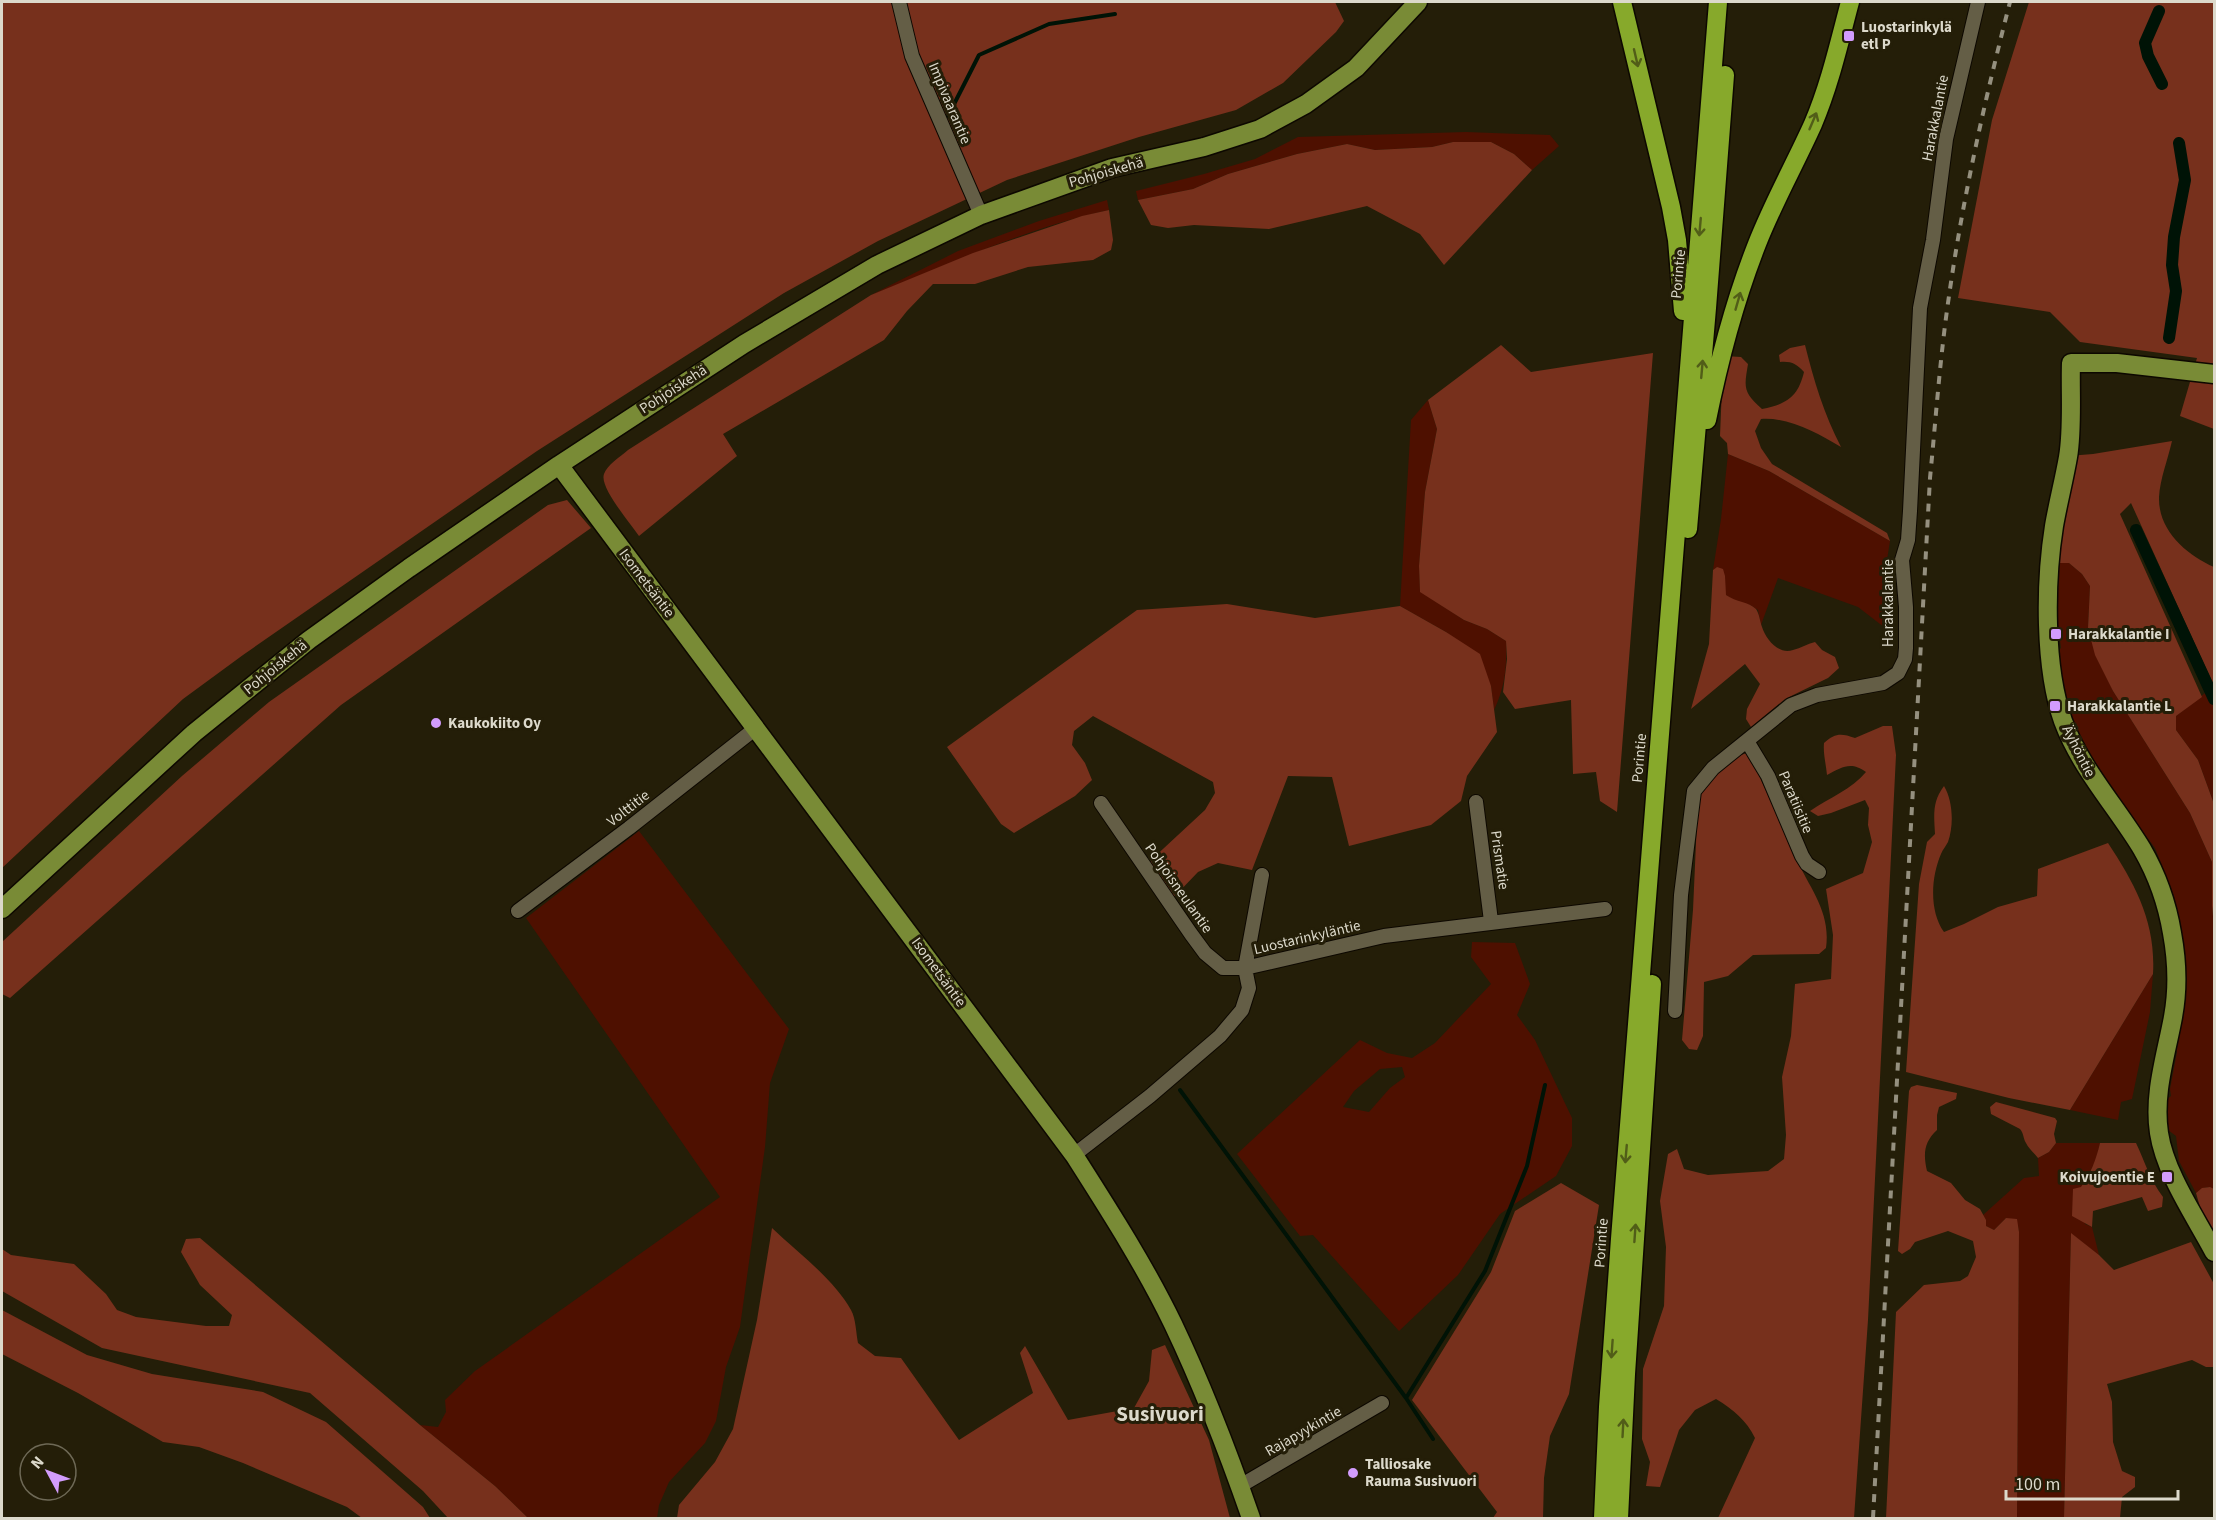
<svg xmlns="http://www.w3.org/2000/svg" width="2216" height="1520" viewBox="0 0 2216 1520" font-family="'Source Sans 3',sans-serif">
<rect width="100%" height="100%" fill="#241e08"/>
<path fill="#4e1000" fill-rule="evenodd" d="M 1466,132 L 1550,135 L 1559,146 L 1532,170 L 1514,154 L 1491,142 L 1453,142 L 1432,147 L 1375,150 L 1347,144 L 1297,154 L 1228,174 L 1193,189 L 1138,200 L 1136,191 L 1204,174 L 1255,159 L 1298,137 Z
M 1107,200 L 1109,210 C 1026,228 949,265 871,295 L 958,251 L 1039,221 Z
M 1428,400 L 1437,429 L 1425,492 L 1419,566 L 1420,591 L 1464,620 L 1487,629 L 1506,641 C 1507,667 1505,687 1494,710 L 1491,686 L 1460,643 L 1446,632 L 1400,606 L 1411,420 Z
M 1728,454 L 1769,471 L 1890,541 L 1887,560 L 1893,584 L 1893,634 L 1858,607 L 1778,578 L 1761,625 L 1758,610 L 1750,605 L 1734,601 L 1726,595 L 1717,567 L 1713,570 L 1721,519 Z
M 2050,563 L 2069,563 L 2082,574 L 2090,586 L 2088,628 L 2113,691 L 2190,813 L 2212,862 L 2212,906 L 2214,927 L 2214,1189 C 2207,1185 2202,1188 2196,1193 L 2179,1161 L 2176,1136 L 2168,1130 L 2165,1114 L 2167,1099 L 2171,1096 L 2170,1089 L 2177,1052 L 2173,1047 L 2177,918 L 2174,896 L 2155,848 L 2093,765 L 2069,718 L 2054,655 L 2061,648 Z
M 2214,686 L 2214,804 L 2198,760 L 2176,730 L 2176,716 Z
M 639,831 L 789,1029 L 770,1083 L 765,1147 L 740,1327 L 726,1367 L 716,1421 L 705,1443 L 669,1482 L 659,1505 L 657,1518 L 528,1518 L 495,1486 L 420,1425 L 438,1427 L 446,1412 L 445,1400 L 475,1371 L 720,1197 L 526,918 Z
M 1472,942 L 1515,943 L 1530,984 L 1517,1015 L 1535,1040 L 1572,1118 L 1572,1146 L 1556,1176 L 1500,1214 L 1458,1275 L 1399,1331 L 1313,1235 L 1300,1236 L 1237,1154 L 1360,1040 L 1387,1053 L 1412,1058 L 1435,1043 L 1491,984 L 1471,957 ZM 1402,1067 L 1405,1077 L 1390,1088 L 1369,1112 L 1343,1107 L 1354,1091 L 1380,1069 Z
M 2153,974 L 2150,1012 L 2132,1099 L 2121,1102 L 2118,1120 L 2070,1110 Z
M 2056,1143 L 2100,1143 L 2096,1161 L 2081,1187 L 2085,1224 L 2092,1227 L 2099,1255 L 2071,1234 L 2064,1518 L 2017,1518 L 2019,1232 L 2018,1226 L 2006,1218 L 1994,1230 L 1986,1226 L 1983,1215 L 2024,1178 L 2039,1176 L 2038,1158 L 2049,1152 Z"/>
<path fill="#77301c" d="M 2,2 L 1335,2 L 1344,21 L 1336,32 L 1283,83 L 1236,110 L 1139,137 L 1007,180 L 878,241 L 784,293 L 537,451 L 243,655 L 183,699 L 2,868 Z
M 2029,2 L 2214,2 L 2214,429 L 2180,416 L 2197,358 L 2080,342 L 2050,312 L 1958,298 L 1992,120 Z
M 1453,142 L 1491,142 L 1514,154 L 1532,170 L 1444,265 L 1420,234 L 1367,206 L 1269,229 L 1194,225 L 1168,228 L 1151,225 L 1138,200 L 1193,189 L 1228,174 L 1297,154 L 1347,144 L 1375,150 L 1432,147 Z
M 1109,210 L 1113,240 L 1111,250 L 1093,260 L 1028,267 L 975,284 L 933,284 L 907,311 L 884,340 L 723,434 L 737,456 L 639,536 C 631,524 599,487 604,474 C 607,465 620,457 628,450 L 871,295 L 973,253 L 1082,216 Z
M 1501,345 L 1531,372 L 1653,353 L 1617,812 L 1600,801 L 1596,772 L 1573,774 L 1571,700 L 1515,709 L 1503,692 L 1507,659 L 1506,641 L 1487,629 L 1464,620 L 1420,592 L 1419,566 L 1425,492 L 1437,429 L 1428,400 Z
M 1805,345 C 1814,381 1824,414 1841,447 C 1817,433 1789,417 1761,419 L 1755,431 L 1761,448 L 1772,464 L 1887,533 L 1890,541 L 1769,471 L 1728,454 L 1727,443 L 1720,436 L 1723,361 L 1725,356 L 1741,357 L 1748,364 C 1744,388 1743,392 1762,409 C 1787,404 1798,397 1804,372 C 1797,364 1791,361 1780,362 L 1779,355 L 1790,348 Z
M 2172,441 C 2168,459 2160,479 2159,497 C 2158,531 2187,555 2214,567 L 2214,686 L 2131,503 L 2120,514 L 2202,697 L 2176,716 L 2176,730 L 2198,760 L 2214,804 L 2214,927 L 2212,906 L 2212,862 L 2190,813 L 2113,691 L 2095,655 L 2088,628 L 2090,586 L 2082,574 L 2069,563 L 2050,563 L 2068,456 L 2093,454 Z
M 567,500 L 591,528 L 341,705 L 10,998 L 2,994 L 2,942 L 182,776 L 269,702 L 548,505 Z
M 1717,567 L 1723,569 L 1725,576 L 1726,595 C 1736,602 1749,602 1756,609 C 1759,613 1760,621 1762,627 C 1766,639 1778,655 1793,650 C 1801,648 1807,644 1815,642 L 1822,650 L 1835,657 L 1839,668 L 1828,678 L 1785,699 L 1751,727 L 1746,719 L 1747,709 L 1760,684 L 1745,664 L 1691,709 L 1709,644 L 1713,570 Z
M 1227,604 L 1315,618 L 1400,606 L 1446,632 L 1480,654 L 1491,686 L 1497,732 L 1467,776 L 1461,801 L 1431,825 L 1349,846 L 1332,777 L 1288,776 L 1252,870 L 1218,863 L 1198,872 L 1174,897 L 1150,861 L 1205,810 L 1215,793 L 1213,782 L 1093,716 L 1074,731 L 1072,745 L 1085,763 L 1092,780 L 1075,796 L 1014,833 L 1001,824 L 947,747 L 1137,610 Z
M 1883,726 L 1892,726 L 1896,755 L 1868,1320 L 1854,1518 L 1718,1518 L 1755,1438 C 1746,1420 1734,1410 1716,1399 L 1695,1410 L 1679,1430 L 1660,1487 L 1646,1486 L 1650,1462 L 1642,1439 L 1643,1369 L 1664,1306 L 1666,1247 L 1660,1201 L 1668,1154 L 1677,1149 L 1684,1169 L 1708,1175 L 1768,1171 L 1784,1159 L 1786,1135 L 1782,1077 L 1791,1036 L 1795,984 L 1831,979 L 1833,935 L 1826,889 L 1863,873 L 1872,842 L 1868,825 L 1869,808 L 1865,800 L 1831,813 L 1818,816 L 1810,811 C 1829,798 1852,789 1866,772 C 1851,761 1842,767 1827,775 C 1826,764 1823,754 1824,743 C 1835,733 1841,733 1855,738 Z
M 1749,753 C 1765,788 1780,823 1796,858 C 1810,889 1831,912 1826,948 L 1819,954 L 1753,955 L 1728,976 L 1704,982 L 1703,1036 L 1697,1050 L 1689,1049 L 1682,1040 L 1693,910 L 1698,798 C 1710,779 1725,756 1749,753 Z
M 1944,786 C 1953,801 1954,825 1948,842 C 1946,846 1943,849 1941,854 C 1931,877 1929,911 1944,932 L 1964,924 L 1998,907 L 2037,896 L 2038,869 L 2108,843 C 2135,884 2156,922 2153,974 L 2070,1110 L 2009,1098 L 1906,1072 L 1919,884 L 1927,842 L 1935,834 C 1934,815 1932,802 1944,786 Z
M 1917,1085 L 1957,1093 L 1956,1099 L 1939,1107 L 1937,1115 L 1937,1130 C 1924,1142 1923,1154 1927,1171 L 1951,1183 L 1965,1200 L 1980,1209 L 1986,1220 L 1986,1226 L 1994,1230 L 2006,1218 L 2017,1219 L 2019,1232 L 2017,1518 L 1886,1518 L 1896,1312 L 1924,1285 L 1960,1281 L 1968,1276 L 1976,1257 L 1973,1241 L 1948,1231 L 1915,1242 L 1910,1249 L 1902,1254 L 1898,1251 L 1909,1091 L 1911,1087 Z
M 1996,1102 L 2055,1118 L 2057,1121 L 2054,1134 L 2056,1143 L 2049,1152 L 2038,1158 C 2034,1153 2029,1149 2026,1143 C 2023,1138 2024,1134 2020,1129 L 1991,1114 L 1990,1107 Z
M 2100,1143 L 2136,1143 C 2145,1162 2150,1180 2163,1197 L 2162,1207 L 2148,1211 L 2142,1197 L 2093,1211 L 2092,1227 L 2072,1216 L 2073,1189 L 2081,1187 C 2091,1173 2096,1160 2100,1143 Z
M 1561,1183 L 1599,1205 L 1569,1394 L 1550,1436 L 1544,1478 L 1543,1518 L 1493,1518 L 1497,1512 L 1412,1400 L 1491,1272 L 1515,1211 Z
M 2210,1187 L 2214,1189 L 2214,1233 L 2200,1207 L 2196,1193 L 2202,1188 Z
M 772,1228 C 798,1253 833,1278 851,1310 C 856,1319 856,1333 858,1343 L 875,1356 L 901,1358 L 959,1440 L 1033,1393 L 1020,1353 L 1025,1346 L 1068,1420 L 1134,1408 L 1149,1381 L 1152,1350 L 1165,1345 L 1209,1440 L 1230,1518 L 677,1518 L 679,1505 L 715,1462 L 733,1429 L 757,1320 Z
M 2071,1233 L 2099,1255 L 2114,1270 L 2191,1242 L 2214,1284 L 2214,1367 L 2206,1367 L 2192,1360 L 2107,1384 L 2112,1402 L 2113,1442 L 2122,1471 L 2135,1477 L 2135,1487 L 2122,1497 L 2120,1518 L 2064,1518 Z
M 200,1238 L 420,1425 L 495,1486 L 528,1518 L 448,1518 L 423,1491 L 310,1393 L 102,1348 L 2,1291 L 2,1249 L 11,1255 L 74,1264 L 106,1294 L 117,1310 L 136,1317 L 206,1326 L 229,1326 L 232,1315 L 200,1285 L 181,1252 L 186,1239 Z
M 2,1310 L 87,1355 L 152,1374 L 263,1392 L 326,1422 L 423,1507 L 430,1518 L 362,1518 L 347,1507 L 243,1463 L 199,1447 L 163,1442 L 78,1393 L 2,1354 Z"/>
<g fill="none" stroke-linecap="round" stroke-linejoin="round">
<path stroke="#001306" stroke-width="4" d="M 948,116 L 979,55 L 1049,24 L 1115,14
M 1180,1090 L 1406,1398 L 1485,1271 L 1527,1166 L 1545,1085
M 1406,1398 L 1433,1439"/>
<path stroke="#001306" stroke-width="12" d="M 2159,11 L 2145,43 L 2148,56 L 2162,84
M 2169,338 L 2176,291 L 2172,265 L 2174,237 L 2185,180 L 2179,143
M 2136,530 L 2214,699"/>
<defs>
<path id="minor" d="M 899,2 L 912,56 L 981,215
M 1747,741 L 1768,776 L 1802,856 L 1807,864 L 1819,872
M 1476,802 L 1491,921
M 1101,803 L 1191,934 L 1205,953 L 1223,968 L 1245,968 L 1384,936 L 1605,909
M 518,911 L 629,828 L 756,728
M 1675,1011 L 1681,895 L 1694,791 L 1713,768 L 1791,705 L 1817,695 L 1883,683 L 1898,673 L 1905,659 L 1906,648 L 1906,607 L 1902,560 L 1908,540 L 1910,511 L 1920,308 L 1933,240 L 1946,139 L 1978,2
M 1074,1155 L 1150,1096 L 1220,1036 L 1242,1010 L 1249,988 L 1245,968 L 1262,875
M 1240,1486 L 1382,1403"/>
<path id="major" d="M 2214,374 L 2117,363 L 2071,363 C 2070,392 2073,428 2068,457 C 2064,480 2058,503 2054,526 C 2045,583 2044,667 2063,721 C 2081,769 2116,806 2142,849 C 2157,875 2167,903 2172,933 C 2177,960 2178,990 2173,1017 C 2166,1055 2153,1094 2159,1133 C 2165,1173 2195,1216 2214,1252
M 559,465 L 1074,1155 C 1109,1210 1145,1266 1173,1324 C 1203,1387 1228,1452 1251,1518
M 2,909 L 194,733 L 309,640 L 409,568 L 559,465 L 744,344 L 877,265 L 981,215 L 1112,168 L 1204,147 L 1260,129 L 1306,104 L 1356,68 L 1418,2"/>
<path id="highway" d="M 1622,2 L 1671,207 L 1677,240 L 1683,311
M 1707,420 C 1719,360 1735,300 1757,244 C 1773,203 1795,164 1813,124 C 1830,84 1839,43 1850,2
M 1688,529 L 1707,308 L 1725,75
M 1603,1518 L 1608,1407 L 1620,1239 L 1718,2
M 1619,1518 L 1626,1374 L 1652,984"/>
</defs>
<use href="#minor" stroke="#0d0800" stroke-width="16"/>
<use href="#major" stroke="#0d0800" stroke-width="21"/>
<use href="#highway" stroke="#0d0800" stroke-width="21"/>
<use href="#minor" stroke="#645e46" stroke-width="14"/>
<use href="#major" stroke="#798b36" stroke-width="18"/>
<use href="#highway" stroke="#87a92b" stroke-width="18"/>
<path stroke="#95907f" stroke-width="4" stroke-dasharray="8 8" stroke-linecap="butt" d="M 1873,1518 L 1930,478 C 1936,417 1940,357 1949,296 C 1963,197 1985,99 2010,2"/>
</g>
<defs><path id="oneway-shaft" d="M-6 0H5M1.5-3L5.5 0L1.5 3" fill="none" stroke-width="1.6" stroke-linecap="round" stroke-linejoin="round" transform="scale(1.5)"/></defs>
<g stroke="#515d18">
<use href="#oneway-shaft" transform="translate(1636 58) rotate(77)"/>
<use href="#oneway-shaft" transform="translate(1813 121) rotate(-67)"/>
<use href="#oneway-shaft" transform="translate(1700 227) rotate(95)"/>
<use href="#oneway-shaft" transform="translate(1738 301) rotate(-74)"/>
<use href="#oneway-shaft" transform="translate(1702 369) rotate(-85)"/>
<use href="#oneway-shaft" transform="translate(1626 1154) rotate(95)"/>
<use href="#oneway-shaft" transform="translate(1635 1233) rotate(-86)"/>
<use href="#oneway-shaft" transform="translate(1612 1349) rotate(94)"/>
<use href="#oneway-shaft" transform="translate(1623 1428) rotate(-87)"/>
</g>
<g fill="#d29cfd" stroke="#241e08" stroke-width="2">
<rect x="1843" y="30" width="12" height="12" rx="3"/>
<rect x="2050" y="628" width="12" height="12" rx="3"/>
<rect x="2049" y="700" width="12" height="12" rx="3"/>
<circle cx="436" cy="723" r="6"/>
<rect x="2161" y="1171" width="12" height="12" rx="3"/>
<circle cx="1353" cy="1473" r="6"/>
</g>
<g text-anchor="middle" stroke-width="6" stroke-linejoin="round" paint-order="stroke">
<g font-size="15" font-weight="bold" fill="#dcd9cb" stroke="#241e08" text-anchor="start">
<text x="1861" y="32">Luostarinkylä<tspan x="1861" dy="17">etl P</tspan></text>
<text x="2068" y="639">Harakkalantie I</text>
<text x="2067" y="711">Harakkalantie L</text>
<text x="448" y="728">Kaukokiito Oy</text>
<text x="2155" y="1182" text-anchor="end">Koivujoentie E</text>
<text x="1365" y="1469">Talliosake<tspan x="1365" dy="17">Rauma Susivuori</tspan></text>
</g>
<g font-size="15" fill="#dcd9cb" stroke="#241e08">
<text transform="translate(950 103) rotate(67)" y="5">Impivaarantie</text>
<text transform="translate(1935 118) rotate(-79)" y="5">Harakkalantie</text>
<text transform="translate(1106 172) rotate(-16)" y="5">Pohjoiskehä</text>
<text transform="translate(1678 274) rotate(-85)" y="5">Porintie</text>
<text transform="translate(673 389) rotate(-33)" y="5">Pohjoiskehä</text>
<text transform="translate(647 583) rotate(53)" y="5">Isometsäntie</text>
<text transform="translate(1888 603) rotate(-90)" y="5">Harakkalantie</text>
<text transform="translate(275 667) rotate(-39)" y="5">Pohjoiskehä</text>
<text transform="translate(2079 751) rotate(63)" y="5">Äyhöntie</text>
<text transform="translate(1639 758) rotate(-85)" y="5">Porintie</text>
<text transform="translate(1796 802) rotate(67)" y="5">Paratiisitie</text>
<text transform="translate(628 808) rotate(-38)" y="5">Volttitie</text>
<text transform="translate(1500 860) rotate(82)" y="5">Prismatie</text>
<text transform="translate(1179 888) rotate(55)" y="5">Pohjoisneulantie</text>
<text transform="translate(1307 937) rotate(-13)" y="5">Luostarinkyläntie</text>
<text transform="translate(939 972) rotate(54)" y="5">Isometsäntie</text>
<text transform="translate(1601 1243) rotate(-86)" y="5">Porintie</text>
<text transform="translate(1303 1431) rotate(-30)" y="5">Rajapyykintie</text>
</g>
<g font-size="21" font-weight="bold" fill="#dcd9cb" stroke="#241e08">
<text x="1160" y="1421">Susivuori</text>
</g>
</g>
<rect width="2216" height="1520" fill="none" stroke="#dcd9cb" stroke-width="6"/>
<g transform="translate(48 1472) rotate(311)"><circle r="28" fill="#241e08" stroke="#6e6956" stroke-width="1.5"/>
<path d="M0-4.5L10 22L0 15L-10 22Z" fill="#d29cfd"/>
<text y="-9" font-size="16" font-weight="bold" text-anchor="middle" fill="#dcd9cb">N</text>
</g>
<path d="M2006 1490v9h172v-9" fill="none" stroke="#dcd9cb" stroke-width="3"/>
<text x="2015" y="1490" font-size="18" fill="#dcd9cb" stroke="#241e08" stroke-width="4.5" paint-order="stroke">100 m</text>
</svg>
